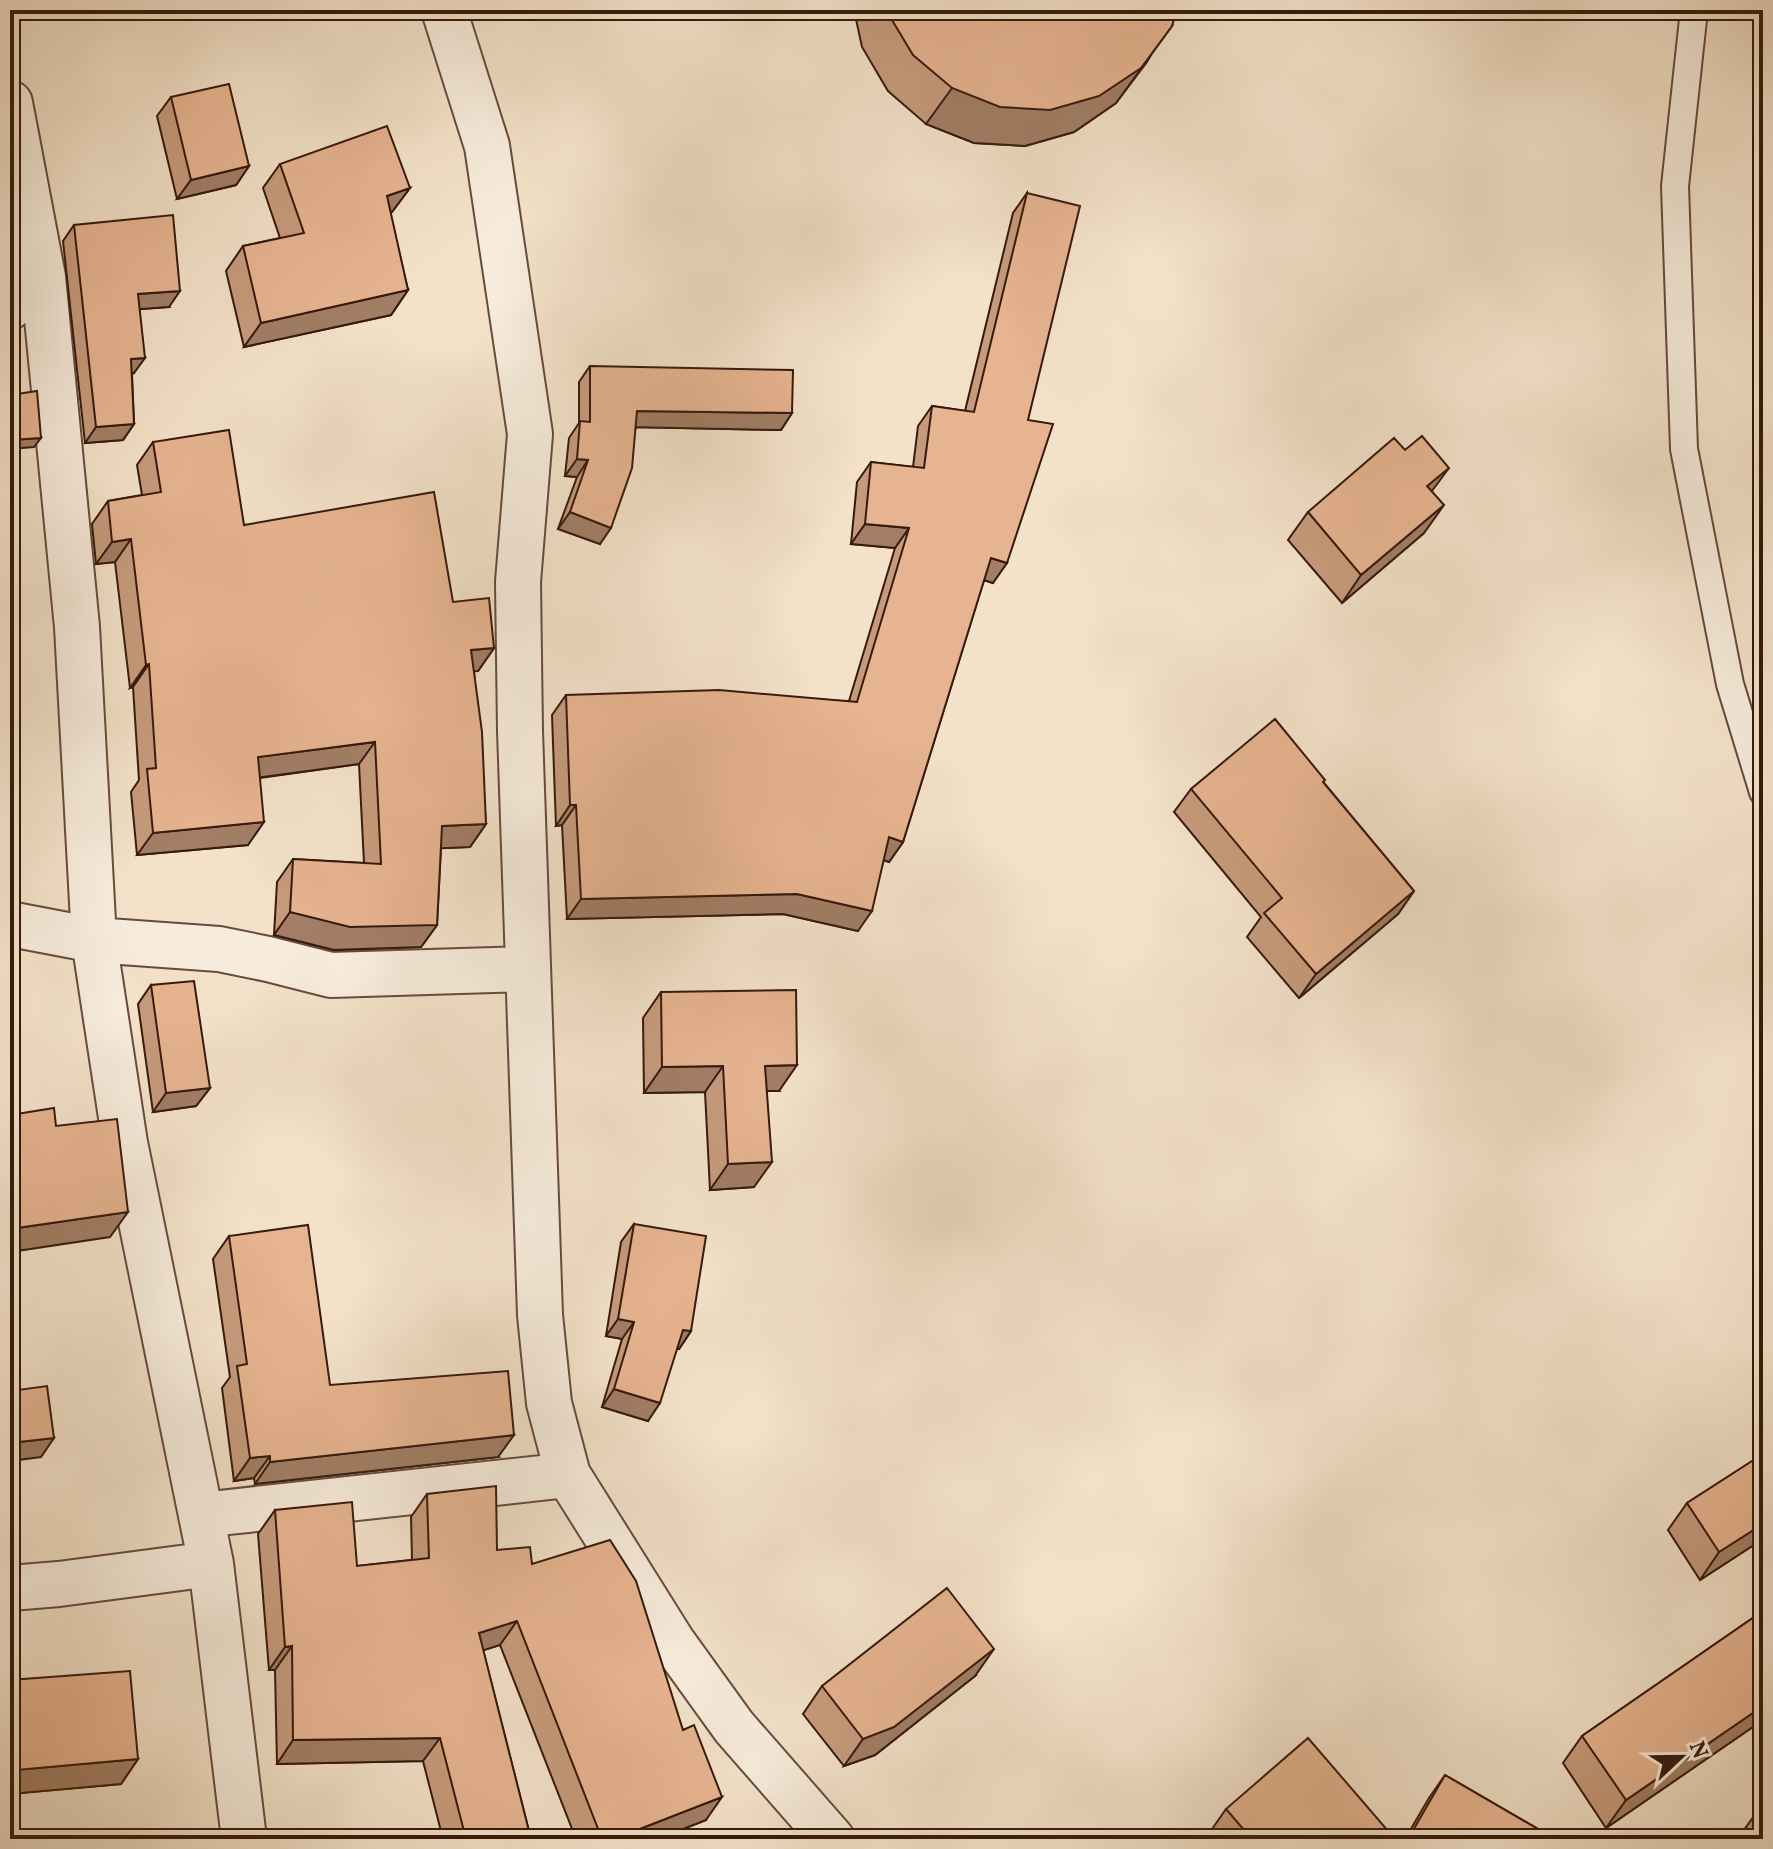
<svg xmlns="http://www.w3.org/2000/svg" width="1773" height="1849" viewBox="0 0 1773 1849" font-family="Vollkorn,serif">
<rect width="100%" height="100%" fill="#f3e2c9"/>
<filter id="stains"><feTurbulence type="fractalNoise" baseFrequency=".0025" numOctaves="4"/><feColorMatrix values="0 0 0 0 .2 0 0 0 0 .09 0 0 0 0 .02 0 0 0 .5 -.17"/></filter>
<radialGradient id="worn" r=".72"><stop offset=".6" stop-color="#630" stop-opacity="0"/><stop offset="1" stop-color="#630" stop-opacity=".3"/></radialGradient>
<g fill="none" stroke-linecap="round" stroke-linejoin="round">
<defs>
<path id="service" d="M 1694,10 L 1675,186 L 1684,449 L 1730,684 L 1763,792"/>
<path id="minor" d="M 444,10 L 487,146 L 530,434 L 518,582 L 520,731 L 540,1315 L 549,1403 L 568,1475 L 672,1641 L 734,1727 L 832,1839
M 10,103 L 43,277 L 77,627 L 94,940 L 125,1143 L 211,1564 L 244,1839
M 10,307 L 43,277
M 10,924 L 94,940 L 219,949 L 268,959 L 331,975 L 528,969
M 201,1515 L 568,1475
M 10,1588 L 59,1584 L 211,1564"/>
</defs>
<use href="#service" stroke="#664b3d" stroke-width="30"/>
<use href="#minor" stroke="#664b3d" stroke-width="48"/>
<use href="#service" stroke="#f7ecdc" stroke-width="26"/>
<use href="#minor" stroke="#f7ecdc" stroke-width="44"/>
</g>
<path fill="#c69b7c" stroke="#37190e" stroke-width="2" d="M 854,10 L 1177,10 L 1147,62 L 1116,103 L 1074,132 L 1025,146 L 974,143 L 926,124 L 888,91 L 862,47 Z
M 171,97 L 249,166 L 236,185 L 177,199 L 157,116 Z
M 280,164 L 410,188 L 392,212 L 390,213 L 408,290 L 391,315 L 244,347 L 226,271 L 243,246 L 280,238 L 263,188 Z
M 1027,193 L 1028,420 L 993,583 L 984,580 L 903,842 L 889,862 L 884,860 L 858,931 L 783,914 L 567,919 L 562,825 L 556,826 L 552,715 L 566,695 L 849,701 L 895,548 L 851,544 L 857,482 L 871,462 L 913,467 L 918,426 L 932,406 L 965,411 L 1013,213 Z
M 74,225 L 169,307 L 140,309 L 134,373 L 132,374 L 134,424 L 123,440 L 85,443 L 63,241 Z
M 590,366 L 792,413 L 781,430 L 636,427 L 600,544 L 558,529 L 577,477 L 565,476 L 569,438 L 579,423 L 579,382 Z
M 153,442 L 244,525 L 453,602 L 494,648 L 478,671 L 474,671 L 486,824 L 470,847 L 441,848 L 437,925 L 421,947 L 334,950 L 274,935 L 277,882 L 293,859 L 364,863 L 359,764 L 260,778 L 248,845 L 137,855 L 131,792 L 139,780 L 133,687 L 130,688 L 115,562 L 96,564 L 92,524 L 108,501 L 142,495 L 137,465 Z
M 1432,492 L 1424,533 L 1342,603 L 1288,540 L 1308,512 Z
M 1324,783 L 1414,891 L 1398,914 L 1299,998 L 1247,937 L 1261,917 L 1174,812 L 1191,789 Z
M 151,985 L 210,1088 L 196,1106 L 153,1112 L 138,1004 Z
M 661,992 L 779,1091 L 767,1091 L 754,1187 L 710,1190 L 705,1092 L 644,1093 L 643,1018 Z
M 634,1224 L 691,1331 L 679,1349 L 677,1349 L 648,1421 L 602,1407 L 622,1339 L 606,1336 L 621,1242 Z
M 229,1236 L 330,1385 L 498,1457 L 255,1484 L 254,1478 L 234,1481 L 222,1388 L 230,1377 L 213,1259 Z
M 1763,1454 L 1763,1539 L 1700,1580 L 1668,1530 L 1687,1503 Z
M 427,1494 L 497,1550 L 532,1564 L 706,1820 L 658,1839 L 576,1839 L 500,1645 L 483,1650 L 531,1839 L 443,1839 L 423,1761 L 277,1764 L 275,1670 L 269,1670 L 258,1534 L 275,1510 L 357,1566 L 412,1560 L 411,1517 Z
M 1763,1611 L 1763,1720 L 1606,1828 L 1563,1763 L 1582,1736 Z
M 975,1676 L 875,1755 L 844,1766 L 803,1714 L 822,1686 Z
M 10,1680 L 138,1759 L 121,1784 L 10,1794 Z
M 1445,1775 L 1554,1838 L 1569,1839 L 1405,1839 L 1429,1798 Z
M 1763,1806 L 1763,1839 L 1741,1839 L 1739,1837 L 1759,1809 Z
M 1226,1809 L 1395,1839 L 1216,1839 L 1210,1832 Z"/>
<path fill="#a17e65" stroke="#37190e" stroke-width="2" d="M 1172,26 L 1116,103 L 1074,132 L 1025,146 L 974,143 L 926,124 L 952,88 Z
M 249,166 L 236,185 L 177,199 L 191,180 Z
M 410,188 L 392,212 L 370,220 L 387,196 Z
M 408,290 L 391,315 L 244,347 L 261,323 Z
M 180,291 L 169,307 L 127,310 L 138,294 Z
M 145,358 L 134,373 L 120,375 L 131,359 Z
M 637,411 L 792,413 L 781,430 L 626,427 Z
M 134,424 L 123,440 L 85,443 L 96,427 Z
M 41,438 L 34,447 L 10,449 L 10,440 Z
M 577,459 L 588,460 L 577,477 L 565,476 Z
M 1449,468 L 1429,495 L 1427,486 Z
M 1444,505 L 1424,533 L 1342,603 L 1361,575 Z
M 570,512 L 611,528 L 600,544 L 558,529 Z
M 865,524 L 909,528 L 895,548 L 851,544 Z
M 131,539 L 115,562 L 96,564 L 112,542 Z
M 991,558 L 1007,563 L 993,583 L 977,578 Z
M 494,648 L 478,671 L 455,673 L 471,650 Z
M 149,664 L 133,687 L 130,688 L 146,665 Z
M 375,742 L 359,764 L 242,780 L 258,757 Z
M 570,805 L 576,805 L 562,825 L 556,826 Z
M 264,822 L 248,845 L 137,855 L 153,833 Z
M 486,824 L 470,847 L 426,849 L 442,826 Z
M 889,837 L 903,842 L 889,862 L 875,857 Z
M 1414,891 L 1398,914 L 1299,998 L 1316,974 Z
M 797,894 L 872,911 L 858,931 L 783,914 L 567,919 L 581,899 Z
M 290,912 L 437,925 L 421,947 L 334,950 L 274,935 Z
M 797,1065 L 779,1091 L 747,1091 L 765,1066 Z
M 723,1066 L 705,1092 L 644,1093 L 662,1067 Z
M 210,1088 L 196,1106 L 153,1112 L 166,1093 Z
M 772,1162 L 754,1187 L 710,1190 L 728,1164 Z
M 128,1212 L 110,1237 L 10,1252 L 10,1229 Z
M 618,1319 L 634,1322 L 622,1339 L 606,1336 Z
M 683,1330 L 691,1331 L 679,1349 L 671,1347 Z
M 614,1389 L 660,1403 L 648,1421 L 602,1407 Z
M 514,1435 L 498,1457 L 255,1484 L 270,1462 Z
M 54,1438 L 41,1457 L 10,1461 L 10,1443 Z
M 270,1456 L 254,1478 L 234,1481 L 250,1458 Z
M 1763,1524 L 1763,1539 L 1700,1580 L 1719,1552 Z
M 517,1621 L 500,1645 L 463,1657 L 479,1633 Z
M 292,1646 L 275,1670 L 269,1670 L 285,1647 Z
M 994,1649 L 975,1676 L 875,1755 L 844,1766 L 863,1739 Z
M 1763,1706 L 1763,1720 L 1606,1828 L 1626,1800 Z
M 440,1738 L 423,1761 L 277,1764 L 293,1740 Z
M 138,1759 L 121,1784 L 10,1794 L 10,1779 L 16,1770 Z
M 722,1797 L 706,1820 L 658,1839 L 614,1839 Z"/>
<path fill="#e6b490" stroke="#37190e" stroke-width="2" d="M 886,10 L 1177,10 L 1172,26 L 1141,68 L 1099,96 L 1050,110 L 1000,107 L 952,88 L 913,55 Z
M 229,84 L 249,166 L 191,180 L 171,97 Z
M 387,126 L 410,188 L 387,196 L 408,290 L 261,323 L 243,246 L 304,233 L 280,164 Z
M 1027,193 L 1080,206 L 1028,420 L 1053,424 L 1007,563 L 991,558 L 903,842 L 889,837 L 872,911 L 797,894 L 581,899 L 576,805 L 570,805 L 566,695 L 719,690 L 857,702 L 909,528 L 865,524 L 871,462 L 924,468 L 932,406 L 974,412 Z
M 173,215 L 180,291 L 138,294 L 145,358 L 131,359 L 134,424 L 96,427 L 74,225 Z
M 590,366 L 793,370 L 792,413 L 637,411 L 632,468 L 611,528 L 570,512 L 588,460 L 577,459 L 580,421 L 590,422 Z
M 37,391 L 41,438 L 10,440 L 10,395 Z
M 229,430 L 244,525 L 434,492 L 453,602 L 489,598 L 494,648 L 471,650 L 482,732 L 486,824 L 442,826 L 437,925 L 350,927 L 290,912 L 293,859 L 381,864 L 375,742 L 258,757 L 264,822 L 153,833 L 147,769 L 156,768 L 149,664 L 146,665 L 131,539 L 112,542 L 108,501 L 161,492 L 153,442 Z
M 1422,436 L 1449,468 L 1427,486 L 1444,505 L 1361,575 L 1308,512 L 1394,438 L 1405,450 Z
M 1275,719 L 1325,780 L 1323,782 L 1414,891 L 1316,974 L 1264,913 L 1282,898 L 1191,789 Z
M 194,981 L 210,1088 L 166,1093 L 151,985 Z
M 796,990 L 797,1065 L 765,1066 L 772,1162 L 728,1164 L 723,1066 L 662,1067 L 661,992 Z
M 54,1108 L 56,1126 L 117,1119 L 128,1212 L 10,1229 L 10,1115 Z
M 634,1224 L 706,1236 L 691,1331 L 683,1330 L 660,1403 L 614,1389 L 634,1322 L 618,1319 Z
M 308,1225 L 330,1385 L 508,1371 L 514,1435 L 270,1462 L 270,1456 L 250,1458 L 237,1366 L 247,1364 L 229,1236 Z
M 47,1386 L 54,1438 L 10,1443 L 10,1391 Z
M 1763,1454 L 1763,1524 L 1719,1552 L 1687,1503 Z
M 496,1486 L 497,1550 L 530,1547 L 532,1564 L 610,1540 L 636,1581 L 683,1730 L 694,1725 L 722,1797 L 614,1839 L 602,1839 L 517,1621 L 479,1633 L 531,1839 L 466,1839 L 440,1738 L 293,1740 L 292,1646 L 285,1647 L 275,1510 L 352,1502 L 357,1566 L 429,1558 L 427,1494 Z
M 947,1588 L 994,1649 L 894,1727 L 863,1739 L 822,1686 Z
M 1763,1611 L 1763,1706 L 1626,1800 L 1582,1736 Z
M 130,1671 L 138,1759 L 16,1770 L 15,1755 L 10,1756 L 10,1680 Z
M 1308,1738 L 1395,1839 L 1250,1839 L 1251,1838 L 1226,1809 Z
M 1445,1775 L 1555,1839 L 1559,1832 L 1569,1839 L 1408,1839 Z"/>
<rect width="1773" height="1849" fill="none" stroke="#f3e2c9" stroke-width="40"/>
<rect x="12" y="12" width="1749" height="1825" fill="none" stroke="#37190e" stroke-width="4"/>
<rect x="20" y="20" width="1733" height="1809" fill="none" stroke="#37190e" stroke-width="2"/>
<g transform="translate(1681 1757) rotate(68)" stroke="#f7ecdc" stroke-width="6" paint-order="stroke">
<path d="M0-6L14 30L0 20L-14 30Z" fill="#37190e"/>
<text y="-12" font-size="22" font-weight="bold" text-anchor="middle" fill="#37190e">N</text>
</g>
<rect width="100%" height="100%" filter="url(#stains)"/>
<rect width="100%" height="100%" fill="url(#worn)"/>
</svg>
